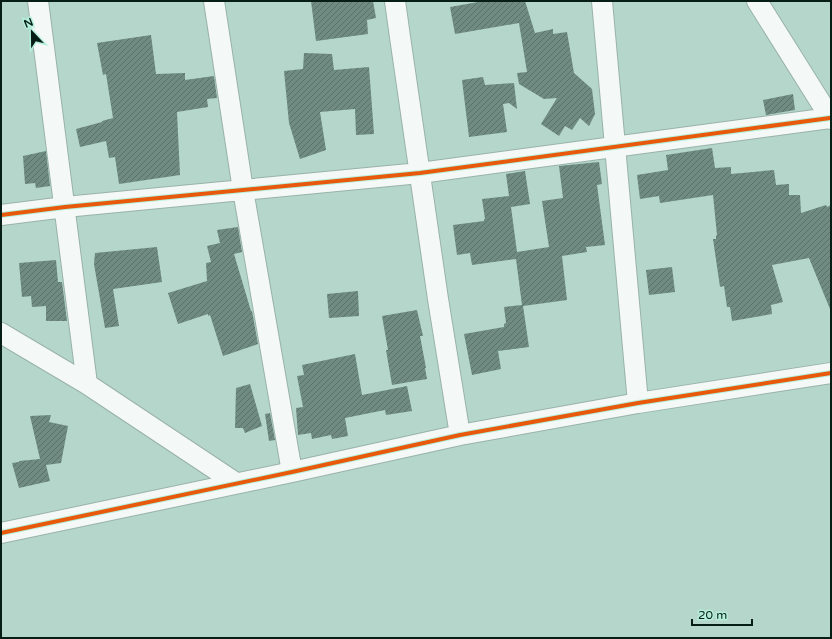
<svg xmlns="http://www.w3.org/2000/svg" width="832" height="639" viewBox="0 0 832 639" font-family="'Varela Round',sans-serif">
<defs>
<pattern id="building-hatch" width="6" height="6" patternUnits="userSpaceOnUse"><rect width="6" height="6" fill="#6f8b82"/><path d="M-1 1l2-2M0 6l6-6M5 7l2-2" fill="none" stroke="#597169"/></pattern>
</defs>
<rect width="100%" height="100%" fill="#b5d6ca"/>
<path fill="url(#building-hatch)" d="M 311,1 L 373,1 L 376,18 L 367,20 L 368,34 L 316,41 Z
M 484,1 L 525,1 L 535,33 L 553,29 L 553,34 L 567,32 L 574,73 L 592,89 L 595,114 L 589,126 L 580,118 L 572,130 L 565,126 L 559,136 L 541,124 L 557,98 L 544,99 L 519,84 L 517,73 L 527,72 L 519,23 L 455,34 L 450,7 Z
M 151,35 L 156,74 L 185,73 L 185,80 L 214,76 L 217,98 L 207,99 L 208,107 L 177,112 L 180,175 L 119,184 L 115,157 L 109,158 L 106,141 L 80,147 L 76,129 L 102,122 L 102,121 L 113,118 L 106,74 L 103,75 L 97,43 Z
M 304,53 L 332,54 L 334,70 L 369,67 L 374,134 L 356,135 L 355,109 L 320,112 L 326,150 L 300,159 L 289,123 L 284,71 L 303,69 Z
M 483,77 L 485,85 L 514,83 L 517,109 L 509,103 L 503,104 L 507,132 L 469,137 L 462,80 Z
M 793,94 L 795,110 L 766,115 L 763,100 Z
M 712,148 L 715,168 L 731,167 L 731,174 L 774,170 L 776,185 L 789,184 L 789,195 L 800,195 L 801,213 L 826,205 L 827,207 L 831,205 L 831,308 L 830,309 L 809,258 L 772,265 L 783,302 L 771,305 L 772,314 L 732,321 L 730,307 L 727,307 L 724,286 L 720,287 L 713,239 L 716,239 L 716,236 L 717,235 L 713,195 L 660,203 L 659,196 L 640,199 L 637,175 L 668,170 L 666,155 Z
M 46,151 L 50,186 L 36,188 L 35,183 L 25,184 L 23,156 Z
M 599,162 L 602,184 L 597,185 L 605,245 L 586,247 L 587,252 L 562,256 L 567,300 L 523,306 L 529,347 L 498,351 L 501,369 L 472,375 L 464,334 L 504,327 L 504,324 L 506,323 L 504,307 L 522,305 L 516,259 L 472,265 L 470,253 L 457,255 L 453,225 L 484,221 L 484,219 L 485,219 L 482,199 L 509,196 L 506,174 L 525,171 L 530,204 L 511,207 L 517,252 L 549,247 L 542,201 L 563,198 L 559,166 Z
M 238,227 L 242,252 L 234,254 L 251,311 L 252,311 L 258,344 L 223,356 L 210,315 L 208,316 L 208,314 L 178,324 L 168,293 L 207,281 L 206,263 L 211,262 L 207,246 L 220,243 L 217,230 Z
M 157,247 L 162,282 L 113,289 L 119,326 L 105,328 L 94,264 L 95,253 Z
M 56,260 L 58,282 L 62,282 L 67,321 L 46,321 L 46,306 L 32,307 L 31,296 L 22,297 L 19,263 Z
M 672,267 L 675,292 L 649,295 L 646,270 Z
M 358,291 L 359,316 L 329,318 L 327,294 Z
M 417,310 L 423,336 L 420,336 L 426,368 L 425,368 L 427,379 L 392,385 L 386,350 L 388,350 L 382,316 Z
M 355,354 L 362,395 L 407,386 L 412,411 L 386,415 L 385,410 L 345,418 L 348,436 L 332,439 L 331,435 L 312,439 L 311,433 L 298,435 L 296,408 L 303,407 L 297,376 L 304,375 L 302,365 Z
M 250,384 L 262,426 L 245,433 L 243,428 L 235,428 L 236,388 Z
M 270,413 L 275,440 L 269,441 L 265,414 Z
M 51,415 L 49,422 L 68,426 L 61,463 L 46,465 L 50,481 L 19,488 L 12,463 L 19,462 L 19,461 L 40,459 L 30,416 Z"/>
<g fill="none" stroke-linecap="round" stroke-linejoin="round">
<defs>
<path id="minor" d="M 38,1 L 87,384
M 214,1 L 243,190 L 292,472
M 395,1 L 400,37 L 438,299 L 460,435
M 602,1 L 638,403
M 757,1 L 831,119
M 1,215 L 65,207 L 420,173 L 830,118
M 1,333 L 87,384 L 236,483
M 1,533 L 292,472 L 460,435 L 638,403 L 831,373"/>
</defs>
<use href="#minor" stroke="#99b2a9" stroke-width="22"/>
<use href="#minor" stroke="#f4f9f7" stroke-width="20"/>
<defs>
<path id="cycleway" d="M 1,215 L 65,207 L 420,173 L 830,118
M 1,533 L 292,472 L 460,435 L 638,403 L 831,373"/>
</defs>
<use href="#cycleway" stroke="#b5f0db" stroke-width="6"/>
<use href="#cycleway" stroke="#e8590c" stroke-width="4"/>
</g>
<rect width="832" height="639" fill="none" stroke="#071e17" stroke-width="4"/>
<g transform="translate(32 32) rotate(338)" stroke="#b5f0db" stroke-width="3" paint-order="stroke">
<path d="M0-3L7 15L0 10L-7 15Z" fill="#071e17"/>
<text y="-6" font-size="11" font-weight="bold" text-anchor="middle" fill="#071e17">N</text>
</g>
<path d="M692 619v6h60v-6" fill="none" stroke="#071e17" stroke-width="2"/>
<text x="698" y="619" font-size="12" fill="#071e17" stroke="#b5f0db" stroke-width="3" paint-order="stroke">20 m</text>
</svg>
